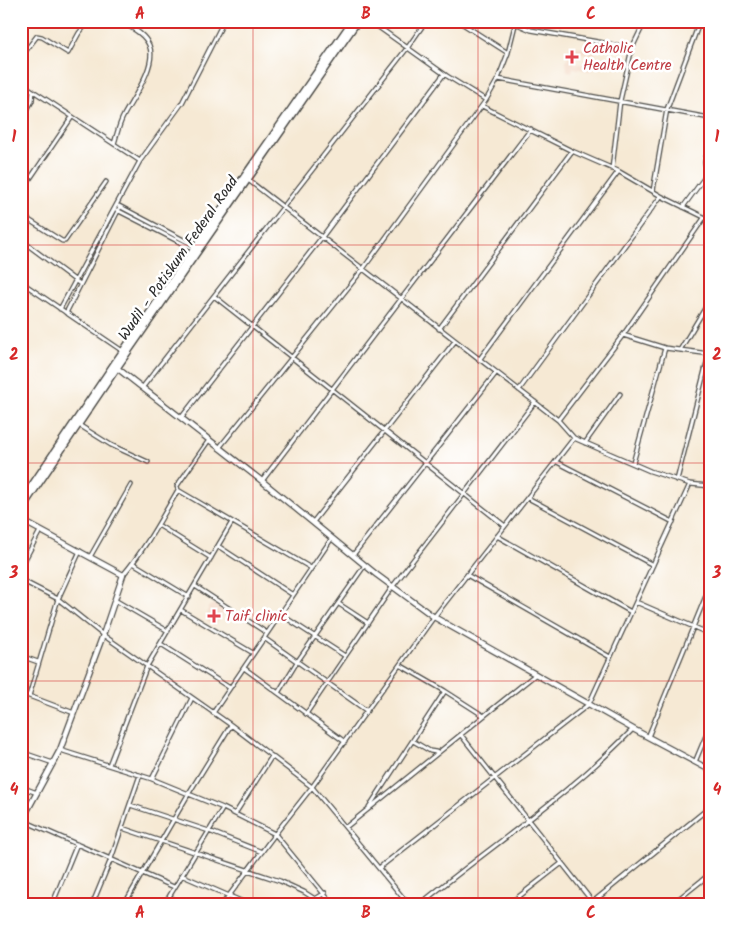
<svg xmlns="http://www.w3.org/2000/svg" width="731" height="926" viewBox="0 0 731 926" font-family="Kalam,sans-serif">
<rect width="100%" height="100%" fill="#fff"/>
<filter id="ink" filterUnits="userSpaceOnUse"><feTurbulence type="fractalNoise" baseFrequency=".02" numOctaves="2"/><feDisplacementMap in="SourceGraphic" scale="10" xChannelSelector="R" yChannelSelector="G"/><feConvolveMatrix kernelMatrix="1 2 1 2 8 2 1 2 1" color-interpolation-filters="sRGB"/></filter>
<filter id="wash" filterUnits="userSpaceOnUse"><feTurbulence type="fractalNoise" baseFrequency=".0096" numOctaves="4" result="noise"/><feDisplacementMap in="SourceGraphic" scale="20" xChannelSelector="R" yChannelSelector="G"/><feGaussianBlur stdDeviation="1.12" result="paint"/><feColorMatrix in="noise" values="0 0 0 0 0 0 0 0 0 0 0 0 0 0 0 0 0 1.4 0 .05"/><feComposite in="paint" operator="in"/></filter>
<g filter="url(#wash)">
<rect width="100%" height="100%" fill="#f6e9d4"/>
<path fill="#f2d4be" d="M 570,46 L 596,49 L 595,55 L 576,52 L 574,63 L 593,66 L 591,71 L 573,68 L 572,72 L 567,71 L 566,59 L 568,59 Z
M 214,604 L 225,611 L 215,626 L 207,621 L 208,607 Z"/>
</g>
<g filter="url(#ink)">
<g fill="none" stroke-linecap="round" stroke-linejoin="round">
<defs>
<path id="street" d="M 370,21 L 447,76 L 486,100
M 458,21 L 508,53
M 510,21 L 531,30 L 632,48
M 21,57 L 37,36 L 42,37 L 68,53 L 79,33 L 89,21
M 498,79 L 710,118
M 21,83 L 140,161
M 482,106 L 572,151 L 618,171 L 661,196 L 710,220
M 707,117 L 710,111
M 21,120 L 32,101 L 33,91
M 114,144 C 117,134 119,124 124,115 C 133,98 158,64 149,45 C 144,33 130,27 120,21
M 612,169 L 620,101 L 632,48 L 645,21
M 707,173 L 705,162 L 710,142
M 247,179 L 558,420 L 574,438 L 650,471 L 690,484 L 710,486
M 653,191 L 667,109 L 700,21
M 21,192 L 72,117
M 119,206 L 195,246
M 683,207 L 710,170
M 117,210 L 193,249
M 21,215 L 62,241 L 65,241 L 106,182
M 21,240 L 80,284
M 21,282 L 124,352
M 214,296 L 505,526
M 60,309 L 140,161 L 182,103 L 224,21
M 66,313 L 120,207
M 439,329 L 572,151
M 623,335 L 665,348 L 710,354
M 680,350 L 710,300
M 479,360 L 618,172
M 142,388 L 408,47 L 426,21
M 519,390 L 661,196
M 181,418 L 322,237 L 444,74
M 558,420 L 623,335 L 704,218
M 79,425 L 111,445 L 148,462
M 585,443 L 620,394
M 219,448 L 363,269 L 486,100 L 498,79 L 508,53 L 516,21
M 557,462 L 673,522
M 633,463 L 665,348
M 677,480 L 709,354
M 262,481 L 531,129
M 178,490 L 311,568
M 528,498 L 653,565
M 313,522 L 455,341
M 158,525 L 211,558
M 497,536 L 631,612
M 218,546 L 293,595
M 353,555 L 496,373
M 90,557 L 131,485
M 133,563 L 189,597
M 21,567 L 40,531
M 123,575 C 145,549 161,519 178,490 L 177,486 L 179,483 L 209,440
M 467,575 L 610,657
M 21,580 L 58,599 L 103,635 L 231,725 L 312,787 L 409,905
M 195,586 L 267,633
M 115,600 L 168,631
M 636,602 L 710,634
M 339,604 L 368,623
M 181,610 L 253,653
M 280,614 L 345,656
M 264,638 L 367,711
M 161,644 L 230,688
M 21,656 L 38,662
M 400,665 L 445,691 L 484,716
M 244,668 L 345,742
M 21,693 L 74,713
M 278,693 L 297,662 L 365,565
M 29,696 L 58,599 L 80,551
M 213,713 L 332,538
M 306,714 L 393,586 L 535,402
M 461,735 L 595,905
M 648,737 L 710,586
M 413,741 L 430,751 L 436,752
M 60,750 L 152,779 L 223,808 L 275,834 L 333,905
M 21,752 L 53,763
M 695,762 L 710,726
M 109,765 L 147,666 L 232,522
M 152,779 L 192,698
M 21,787 L 37,793
M 130,805 L 209,831 L 262,852
M 369,807 L 445,691
M 235,814 L 272,756
M 22,820 L 174,887
M 346,827 L 536,674
M 122,828 L 280,881 L 304,892 L 315,899
M 379,868 L 589,704 L 690,484
M 181,875 L 250,905
M 21,895 L 42,905
M 169,897 L 185,905
M 52,905 L 77,844
M 92,905 L 111,859 L 140,775
M 124,905 L 189,793 L 231,725
M 164,905 L 223,808
M 222,905 L 275,834 L 312,787 L 434,617 L 574,438
M 314,905 L 315,899 L 325,893
M 419,905 C 491,846 568,796 633,729
M 508,905 L 562,863
M 589,905 L 710,807
M 671,905 L 710,874"/>
<path id="secondary" d="M 117,368 L 262,481 L 377,575 L 434,617 L 633,729 L 710,770
M 21,520 L 123,575 L 103,635 L 60,750 L 21,822"/>
<path id="primary" d="M 21,501 L 113,365 L 352,21
M 21,510 L 117,368 L 358,21"/>
</defs>
<use href="#street" stroke="#494844" stroke-width="5.5"/>
<use href="#secondary" stroke="#494844" stroke-width="7"/>
<use href="#primary" stroke="#494844" stroke-width="8"/>
<use href="#street" stroke="#fff" stroke-width="3"/>
<use href="#secondary" stroke="#fff" stroke-width="4.5"/>
<use href="#primary" stroke="#fff" stroke-width="5"/>
</g>
</g>
<path fill="none" stroke="#d62828" stroke-width="1" stroke-opacity="0.55" d="M 253,21 L 253,905M 478,21 L 478,905M 21,245 L 710,245M 21,463 L 710,463M 21,681 L 710,681"/>
<g fill="#e0444e" stroke="#fff" stroke-width="2">
<path d="M569.5 49.5h5v5h5v5h-5v5h-5v-5h-5v-5h5z"/>
<path d="M211.5 608.5h5v5h5v5h-5v5h-5v-5h-5v-5h5z"/>
</g>
<g text-anchor="middle" stroke-width="5" stroke-linejoin="round" paint-order="stroke">
<g font-size="15" fill="#be3a42" stroke="#fff" text-anchor="start">
<text x="583" y="53">Catholic<tspan x="583" dy="17">Health Centre</tspan></text>
<text x="225" y="621">Taif clinic</text>
</g>
<g font-size="15" fill="#2b2b2b" stroke="#fff">
<text transform="translate(178 258) rotate(-55)" y="5">Wudil - Potiskum Federal Road</text>
</g>
</g>
<rect width="731" height="926" fill="none" stroke="#fff" stroke-width="55"/>
<rect x="28" y="28" width="676" height="870" fill="none" stroke="#d62828" stroke-width="2"/>
<g font-size="16" text-anchor="middle" font-weight="bold" fill="#d62828">
<text x="140" y="19">A</text>
<text x="366" y="19">B</text>
<text x="591" y="19">C</text>
<text x="14" y="142">1</text>
<text x="717" y="142">1</text>
<text x="14" y="360">2</text>
<text x="717" y="360">2</text>
<text x="14" y="578">3</text>
<text x="717" y="578">3</text>
<text x="14" y="795">4</text>
<text x="717" y="795">4</text>
<text x="140" y="918">A</text>
<text x="366" y="918">B</text>
<text x="591" y="918">C</text>
</g>
</svg>
